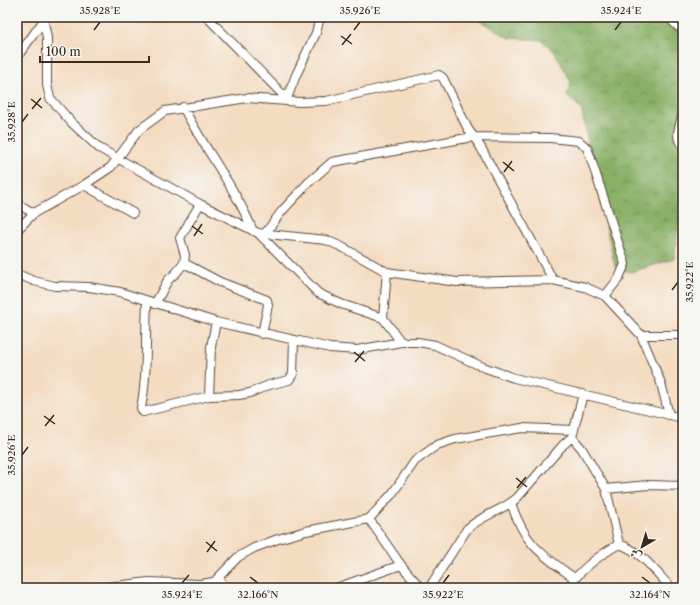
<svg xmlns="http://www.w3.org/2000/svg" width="700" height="605" viewBox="0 0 700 605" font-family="'Libre Caslon Text',Amiri,serif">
<defs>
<pattern id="forest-crowns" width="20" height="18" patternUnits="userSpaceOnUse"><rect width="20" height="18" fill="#89b066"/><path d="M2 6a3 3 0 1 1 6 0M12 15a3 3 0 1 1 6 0" fill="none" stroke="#718f53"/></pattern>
</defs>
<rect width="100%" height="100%" fill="#f6f6f2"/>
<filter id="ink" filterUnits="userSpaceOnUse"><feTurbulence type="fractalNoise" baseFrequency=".025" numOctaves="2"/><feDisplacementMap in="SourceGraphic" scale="8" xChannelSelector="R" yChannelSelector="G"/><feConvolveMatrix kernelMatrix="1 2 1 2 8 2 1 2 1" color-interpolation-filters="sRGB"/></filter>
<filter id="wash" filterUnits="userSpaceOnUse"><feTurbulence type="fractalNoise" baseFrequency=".012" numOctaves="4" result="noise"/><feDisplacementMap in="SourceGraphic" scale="16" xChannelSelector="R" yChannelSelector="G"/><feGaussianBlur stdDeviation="0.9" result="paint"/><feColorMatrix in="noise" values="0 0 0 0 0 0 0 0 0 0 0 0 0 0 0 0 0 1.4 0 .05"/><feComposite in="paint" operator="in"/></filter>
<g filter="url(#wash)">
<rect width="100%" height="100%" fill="#f4dcc1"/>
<path fill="url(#forest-crowns)" stroke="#626d42" d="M 475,17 L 668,17 L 683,32 L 683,97 L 675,137 L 683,149 L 683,194 L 674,259 L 631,272 L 615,267 L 581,108 L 567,96 L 571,82 L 554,51 L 541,40 L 509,38 Z"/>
</g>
<g filter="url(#ink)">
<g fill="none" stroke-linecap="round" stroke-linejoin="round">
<defs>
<path id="minor" d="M 43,17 L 47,38 L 47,85 L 50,98 L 71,122 L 99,148 L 200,204 L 258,233 L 326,240 L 342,247 L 387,272 L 383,318
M 207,17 L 287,99
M 668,17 L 683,31
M 17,57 L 44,20
M 286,101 L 296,75 L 316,33 L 320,17
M 183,107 C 205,150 235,187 253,231
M 683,113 C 681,123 673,138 683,145
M 84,185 L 133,213
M 17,204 L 34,213
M 17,230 L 34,213 L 84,185 L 111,167 L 139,130 L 165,111 L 247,98 L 300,102 L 326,101 L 439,75 L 443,78 L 468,129 L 480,146 L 553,280
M 258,233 L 318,293 L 341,304 L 383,318 L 401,342
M 264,235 L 282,211 L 308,183 L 332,162 L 473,137 L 550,138 L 579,141 L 587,148 L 590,156 L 625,264 L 619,278 L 605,296
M 184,263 L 220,282 L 267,300 L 268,305 L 262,334
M 387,272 L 457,282 L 553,280 L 585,287 L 605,296 L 641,335 L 661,383 L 669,415
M 17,274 L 34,281 L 55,286 L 89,287 L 120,292 L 216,322 L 330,348 L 357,350 L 401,342 L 418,342 L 435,345 L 483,367 L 514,378 L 683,418
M 147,302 C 145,338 148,373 141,408 L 143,412 L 209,396 L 239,395 L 250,393 L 269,385 L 289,380 L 293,374 L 294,340
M 155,304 L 168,280 L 176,273 L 184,263 L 185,255 L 180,238 L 200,204
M 641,335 L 683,335
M 209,396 L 211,347 L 216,322
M 572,437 L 582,449 L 606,489 L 619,544
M 606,489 L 648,485 L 683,486
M 511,503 C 525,545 540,553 574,578
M 369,519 L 401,565 L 421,588
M 619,544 C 641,551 655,571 671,588
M 219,579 L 227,588
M 100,588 L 148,582 L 200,584 L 214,582 L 238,557 L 254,548 L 278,539 L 306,531 L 369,519 L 392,494 L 415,461 L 437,445 L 455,439 L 522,428 L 574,430
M 336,588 L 401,565
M 429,588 L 467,529 C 482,515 502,511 517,498 L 563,445 L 572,437 L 583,394
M 568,588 C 580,569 600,555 619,544"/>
</defs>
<use href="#minor" stroke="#574536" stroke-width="10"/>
<use href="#minor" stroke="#fff" stroke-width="8"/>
</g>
</g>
<path fill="none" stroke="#3b2a1e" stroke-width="1.5" d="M 94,30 L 100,22M 354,30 L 360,22M 615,30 L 621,22M 341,36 L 352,44M 342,45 L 351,34M 31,99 L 42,108M 32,109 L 41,98M 22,122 L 28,114M 503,162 L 514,171M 504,172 L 512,161M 192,226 L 203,234M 194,236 L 202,224M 672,290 L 678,282M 354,352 L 365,361M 355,362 L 364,351M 44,416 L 55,424M 45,426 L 54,415M 22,455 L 28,447M 516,478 L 527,487M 517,488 L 526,477M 206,542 L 217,551M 207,552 L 215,541M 250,577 L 258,583M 642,577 L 650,583M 182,583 L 189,575M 443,583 L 449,575"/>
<rect width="700" height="605" fill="none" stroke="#f6f6f2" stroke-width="44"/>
<g transform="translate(642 547) rotate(218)" stroke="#f6f6f2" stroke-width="3" paint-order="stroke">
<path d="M0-3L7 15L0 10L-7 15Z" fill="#3b2a1e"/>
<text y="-6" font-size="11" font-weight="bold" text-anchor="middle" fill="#3b2a1e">ش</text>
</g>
<path d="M40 56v6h109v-6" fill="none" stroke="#3b2a1e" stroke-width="2"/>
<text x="46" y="56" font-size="12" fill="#3b2a1e" stroke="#f6f6f2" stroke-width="3" paint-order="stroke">100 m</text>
<rect x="22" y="22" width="656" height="561" fill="none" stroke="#3b2a1e" stroke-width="1.5"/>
<g font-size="10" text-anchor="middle" fill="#3b2a1e">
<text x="100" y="14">35.928°E</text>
<text x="360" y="14">35.926°E</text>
<text x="621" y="14">35.924°E</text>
<text transform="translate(11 122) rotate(-90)" y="4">35.928°E</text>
<text transform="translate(689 282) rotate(-90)" y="4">35.922°E</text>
<text transform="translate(11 455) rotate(-90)" y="4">35.926°E</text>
<text x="182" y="598">35.924°E</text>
<text x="258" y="598">32.166°N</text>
<text x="443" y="598">35.922°E</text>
<text x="650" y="598">32.164°N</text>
</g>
</svg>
